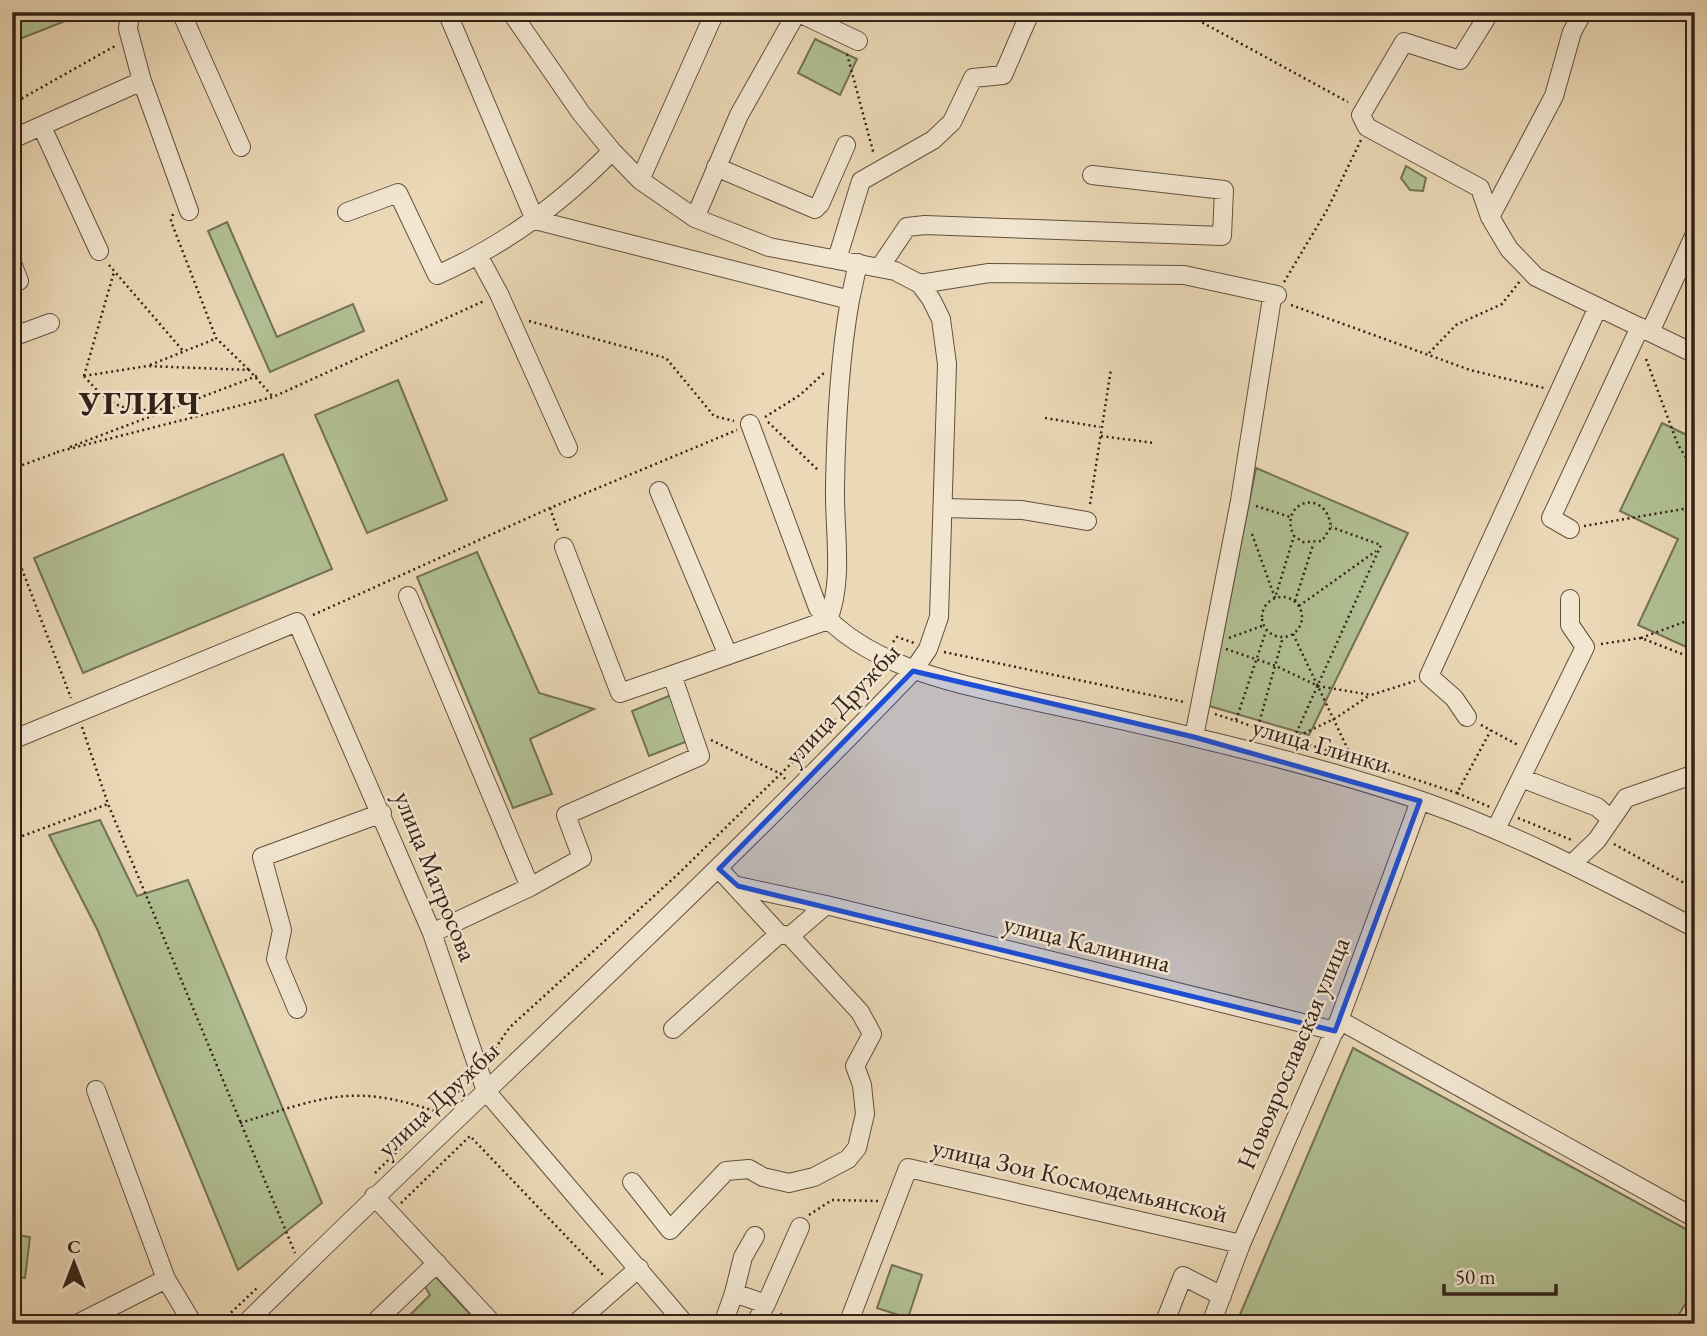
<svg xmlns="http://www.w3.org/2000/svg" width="1707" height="1336" viewBox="0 0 1707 1336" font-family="'EB Garamond',serif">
<rect width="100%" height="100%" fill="#ebd8b6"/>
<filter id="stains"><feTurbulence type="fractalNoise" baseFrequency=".00286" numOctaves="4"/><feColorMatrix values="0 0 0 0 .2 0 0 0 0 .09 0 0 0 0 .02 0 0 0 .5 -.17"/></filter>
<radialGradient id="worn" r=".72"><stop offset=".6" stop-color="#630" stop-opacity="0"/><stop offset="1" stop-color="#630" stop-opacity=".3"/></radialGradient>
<path fill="#b1c093" stroke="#737156" stroke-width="2" d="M 12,12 L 88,12 L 12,42 Z
M 815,39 L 857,59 L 840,95 L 798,73 Z
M 1406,166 L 1426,178 L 1423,191 L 1410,190 L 1401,178 Z
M 227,222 L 277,337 L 353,304 L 364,331 L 270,372 L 208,231 Z
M 398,380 L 447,500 L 367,533 L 315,415 Z
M 1662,423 L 1695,439 L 1695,651 L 1638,625 L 1678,539 L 1620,511 Z
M 283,454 L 332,569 L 83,673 L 34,558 Z
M 1256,468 L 1408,533 L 1309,735 L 1209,706 Z
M 477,552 L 539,693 L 594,709 L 530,739 L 552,794 L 513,808 L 417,577 Z
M 671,695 L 688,741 L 649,756 L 632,711 Z
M 100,820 L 137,896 L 188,880 L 322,1203 L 238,1270 L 98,931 L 49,835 Z
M 1353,1048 L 1695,1234 L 1695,1288 L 1673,1324 L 1236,1324 Z
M 12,1234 L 30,1237 L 25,1278 L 12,1277 Z
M 892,1265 L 922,1275 L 908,1318 L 877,1308 Z
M 434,1275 L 479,1324 L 378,1324 L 393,1309 L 404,1321 L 430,1295 L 424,1285 Z"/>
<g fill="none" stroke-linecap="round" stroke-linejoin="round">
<defs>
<path id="minor" d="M 181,12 L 241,147
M 447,12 L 535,220 L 850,300 L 858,263
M 1490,12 L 1460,60 L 1404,42 L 1361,115 L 1367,127 L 1480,188 L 1490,217 L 1509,249 L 1536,277 L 1695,354
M 142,81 L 189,211
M 42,127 L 99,251
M 12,139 L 142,81 L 128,29 L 130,12
M 716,167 L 815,209 L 820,204 L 846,145
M 640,180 L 715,12
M 347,212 L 398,193 L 437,275 C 505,245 561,204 612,151
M 1490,217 L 1554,96 L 1572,32 L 1583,12
M 695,218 L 739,115 L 797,12 L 858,41
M 479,257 L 499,294 L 568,448
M 837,259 L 861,181 L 933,140 L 952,122 L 973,78 L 1003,75 L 1029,15 L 1024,12
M 12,263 L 19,281 L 12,283
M 880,267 L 907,227 L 925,225 L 1222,236 L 1224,190 L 1092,175
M 920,284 L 989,273 L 1184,275 L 1277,295 L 1272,298 L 1240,501 L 1194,737
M 1650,332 L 1695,234
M 12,337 L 50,323
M 750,424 L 818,608 C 868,669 965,685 1038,702 C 1090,713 1141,724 1193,737 C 1269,755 1347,775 1422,801 C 1517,834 1605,881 1695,928
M 659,491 L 728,655
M 944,508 L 1022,510 L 1087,521
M 1570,529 L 1551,518 L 1640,327
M 564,547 L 620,693 L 672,675
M 408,596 L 530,887 L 432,933
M 1467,717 L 1454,698 L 1429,676 L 1598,307
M 12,740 L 297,622 L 432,933 L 486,1091 L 685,1324
M 1521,778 L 1597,807 L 1611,819
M 1496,829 L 1585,647 L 1570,625 L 1570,599
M 1572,864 L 1597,840 L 1626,798 L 1695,774
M 738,886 L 826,905 L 1335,1031
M 530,887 L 582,858 L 566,815 L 700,756 L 672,675 L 828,620 C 844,579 834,531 835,487 C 836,424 839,362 850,300
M 790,936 L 826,905
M 297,1009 L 276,959 L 282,930 L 262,857 L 382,813
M 1339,1020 L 1695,1218
M 673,1029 L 779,934
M 96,1090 L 166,1279 L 193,1324
M 632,1182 L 670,1230 L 726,1171 L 749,1169 L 763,1177 L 789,1183 L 814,1177 L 848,1159 L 857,1148 L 865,1114 L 862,1085 L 855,1066 L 872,1034 L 860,1012 L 790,936 L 779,934 L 719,869
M 374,1196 L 493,1324
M 734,1293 L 743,1257 L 755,1236
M 77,1324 L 166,1279
M 245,1324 C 467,1105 698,896 913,671 L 928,649 L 939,617 L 947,364 L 941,319 L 931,299 L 920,284 L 895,271 L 769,247 L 695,218 L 640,180 L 612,151 L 581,113 L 511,12
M 373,1324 L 437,1263
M 575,1324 L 639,1268
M 723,1324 L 734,1293 L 766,1304 L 800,1227
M 755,1324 L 766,1304
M 848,1324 L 908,1168 L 1241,1244
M 1164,1324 L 1183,1276 L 1222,1296
M 1211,1324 L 1241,1244 L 1339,1020 L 1420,801"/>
</defs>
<use href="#minor" stroke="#625040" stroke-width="20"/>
<path stroke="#352219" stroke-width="2.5" stroke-dasharray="2 3.5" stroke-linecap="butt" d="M 1183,12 L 1348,102
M 1044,13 L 1054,12
M 847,54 L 874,155
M 12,104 L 115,46
M 173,214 L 171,221 L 216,338 L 249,370
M 109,265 L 184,352
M 1284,282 L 1327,210 L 1361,140
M 1291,305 L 1470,370 L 1544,388
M 529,321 L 666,358 L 714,416 L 734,421
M 1429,353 L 1456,325 L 1502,304 L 1520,281
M 1646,359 L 1678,445 L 1695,471
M 150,365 L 215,339
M 84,376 L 147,366 L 249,370 L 273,397
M 84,376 L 114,272
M 84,376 C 110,406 123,413 163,409
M 765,417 L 800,395 L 824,373
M 1045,418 L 1100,427
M 768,422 L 819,471
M 1101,436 L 1154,443
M 70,447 L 257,376
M 57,452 L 273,397 L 484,301
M 12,469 L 58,452
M 1090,504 L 1111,369
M 1256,506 L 1290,517
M 550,508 L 558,531
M 1584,526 L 1695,507
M 1252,534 L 1275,598 L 1294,536 C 1277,502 1326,486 1331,527 L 1322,541 L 1303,542 L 1294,536
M 12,543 L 71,698
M1262 617a20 20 0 1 1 40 0a20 20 0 1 1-40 0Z
M 1295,601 L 1313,545
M 1299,606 L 1376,551
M 313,615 L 550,508 L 737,430
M 1293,634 L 1351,756
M 1229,638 L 1262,626
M 1641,638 L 1695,618
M 893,642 L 897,637 L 914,643
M 1601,644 L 1641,638 L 1695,659
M 1226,649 L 1276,666 L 1318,686 L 1371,695 L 1415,681
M 944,652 L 1184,702
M 1215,714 L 1457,793 L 1491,730
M 1236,720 L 1266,631
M 1481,725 L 1518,745
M 82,727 L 108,804 L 295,1253
M 1258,727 L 1283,637
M 1294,738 L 1381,545 L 1331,527
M 1294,738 L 1336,718 L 1370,695
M 711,740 L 781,774 L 785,779
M 1457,793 L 1490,807
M 1518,818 L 1574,841
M 12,840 L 108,804
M 1614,844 L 1695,889
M 492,1053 L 510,1027 L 676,876 L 842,714 L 877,673
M 240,1123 C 322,1098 352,1082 437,1112
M 375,1173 L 467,1083
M 401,1203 L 470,1136 L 605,1277
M 809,1215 L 832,1200 L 878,1201
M 780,1314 L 810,1324
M 219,1324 L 257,1288
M 1685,1324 L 1695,1310"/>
<use href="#minor" stroke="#f2e6d0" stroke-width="18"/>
</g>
<path fill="#1d4ed8" fill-opacity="0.2" stroke="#1d4ed8" stroke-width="5" stroke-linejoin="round" d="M 913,671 L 1194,737 L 1420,801 L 1335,1031 L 738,886 L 719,869 Z"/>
<g text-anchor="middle" stroke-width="5" stroke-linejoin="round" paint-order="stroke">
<g font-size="26" fill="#352219" stroke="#f2e6d0">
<text transform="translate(842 704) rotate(-47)" y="9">улица Дружбы</text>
<text transform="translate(1321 745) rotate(16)" y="9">улица Глинки</text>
<text transform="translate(436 876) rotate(68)" y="9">улица Матросова</text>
<text transform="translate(1087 943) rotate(14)" y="9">улица Калинина</text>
<text transform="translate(1293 1053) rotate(-67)" y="9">Новоярославская улица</text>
<text transform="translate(438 1099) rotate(-43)" y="9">улица Дружбы</text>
<text transform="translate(1080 1180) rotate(13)" y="9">улица Зои Космодемьянской</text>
</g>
<g font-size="33" font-weight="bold" letter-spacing="2" fill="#352219" stroke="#f2e6d0">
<text x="140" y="414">УГЛИЧ</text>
</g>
</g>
<rect width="1707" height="1336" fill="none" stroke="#ebd8b6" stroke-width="42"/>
<rect x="14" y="14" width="1679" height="1308" fill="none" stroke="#352219" stroke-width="3.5"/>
<rect x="21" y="21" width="1665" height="1294" fill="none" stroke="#352219" stroke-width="2"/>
<g transform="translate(74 1263)" stroke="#f2e6d0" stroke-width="5" paint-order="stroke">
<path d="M0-5L12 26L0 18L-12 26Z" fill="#352219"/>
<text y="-10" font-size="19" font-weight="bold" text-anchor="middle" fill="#352219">С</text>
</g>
<path d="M1444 1284v10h112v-10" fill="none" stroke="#352219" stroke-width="3.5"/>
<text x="1455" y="1284" font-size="21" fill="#352219" stroke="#f2e6d0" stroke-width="5" paint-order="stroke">50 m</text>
<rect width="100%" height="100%" filter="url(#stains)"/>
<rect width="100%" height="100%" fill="url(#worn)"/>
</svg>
